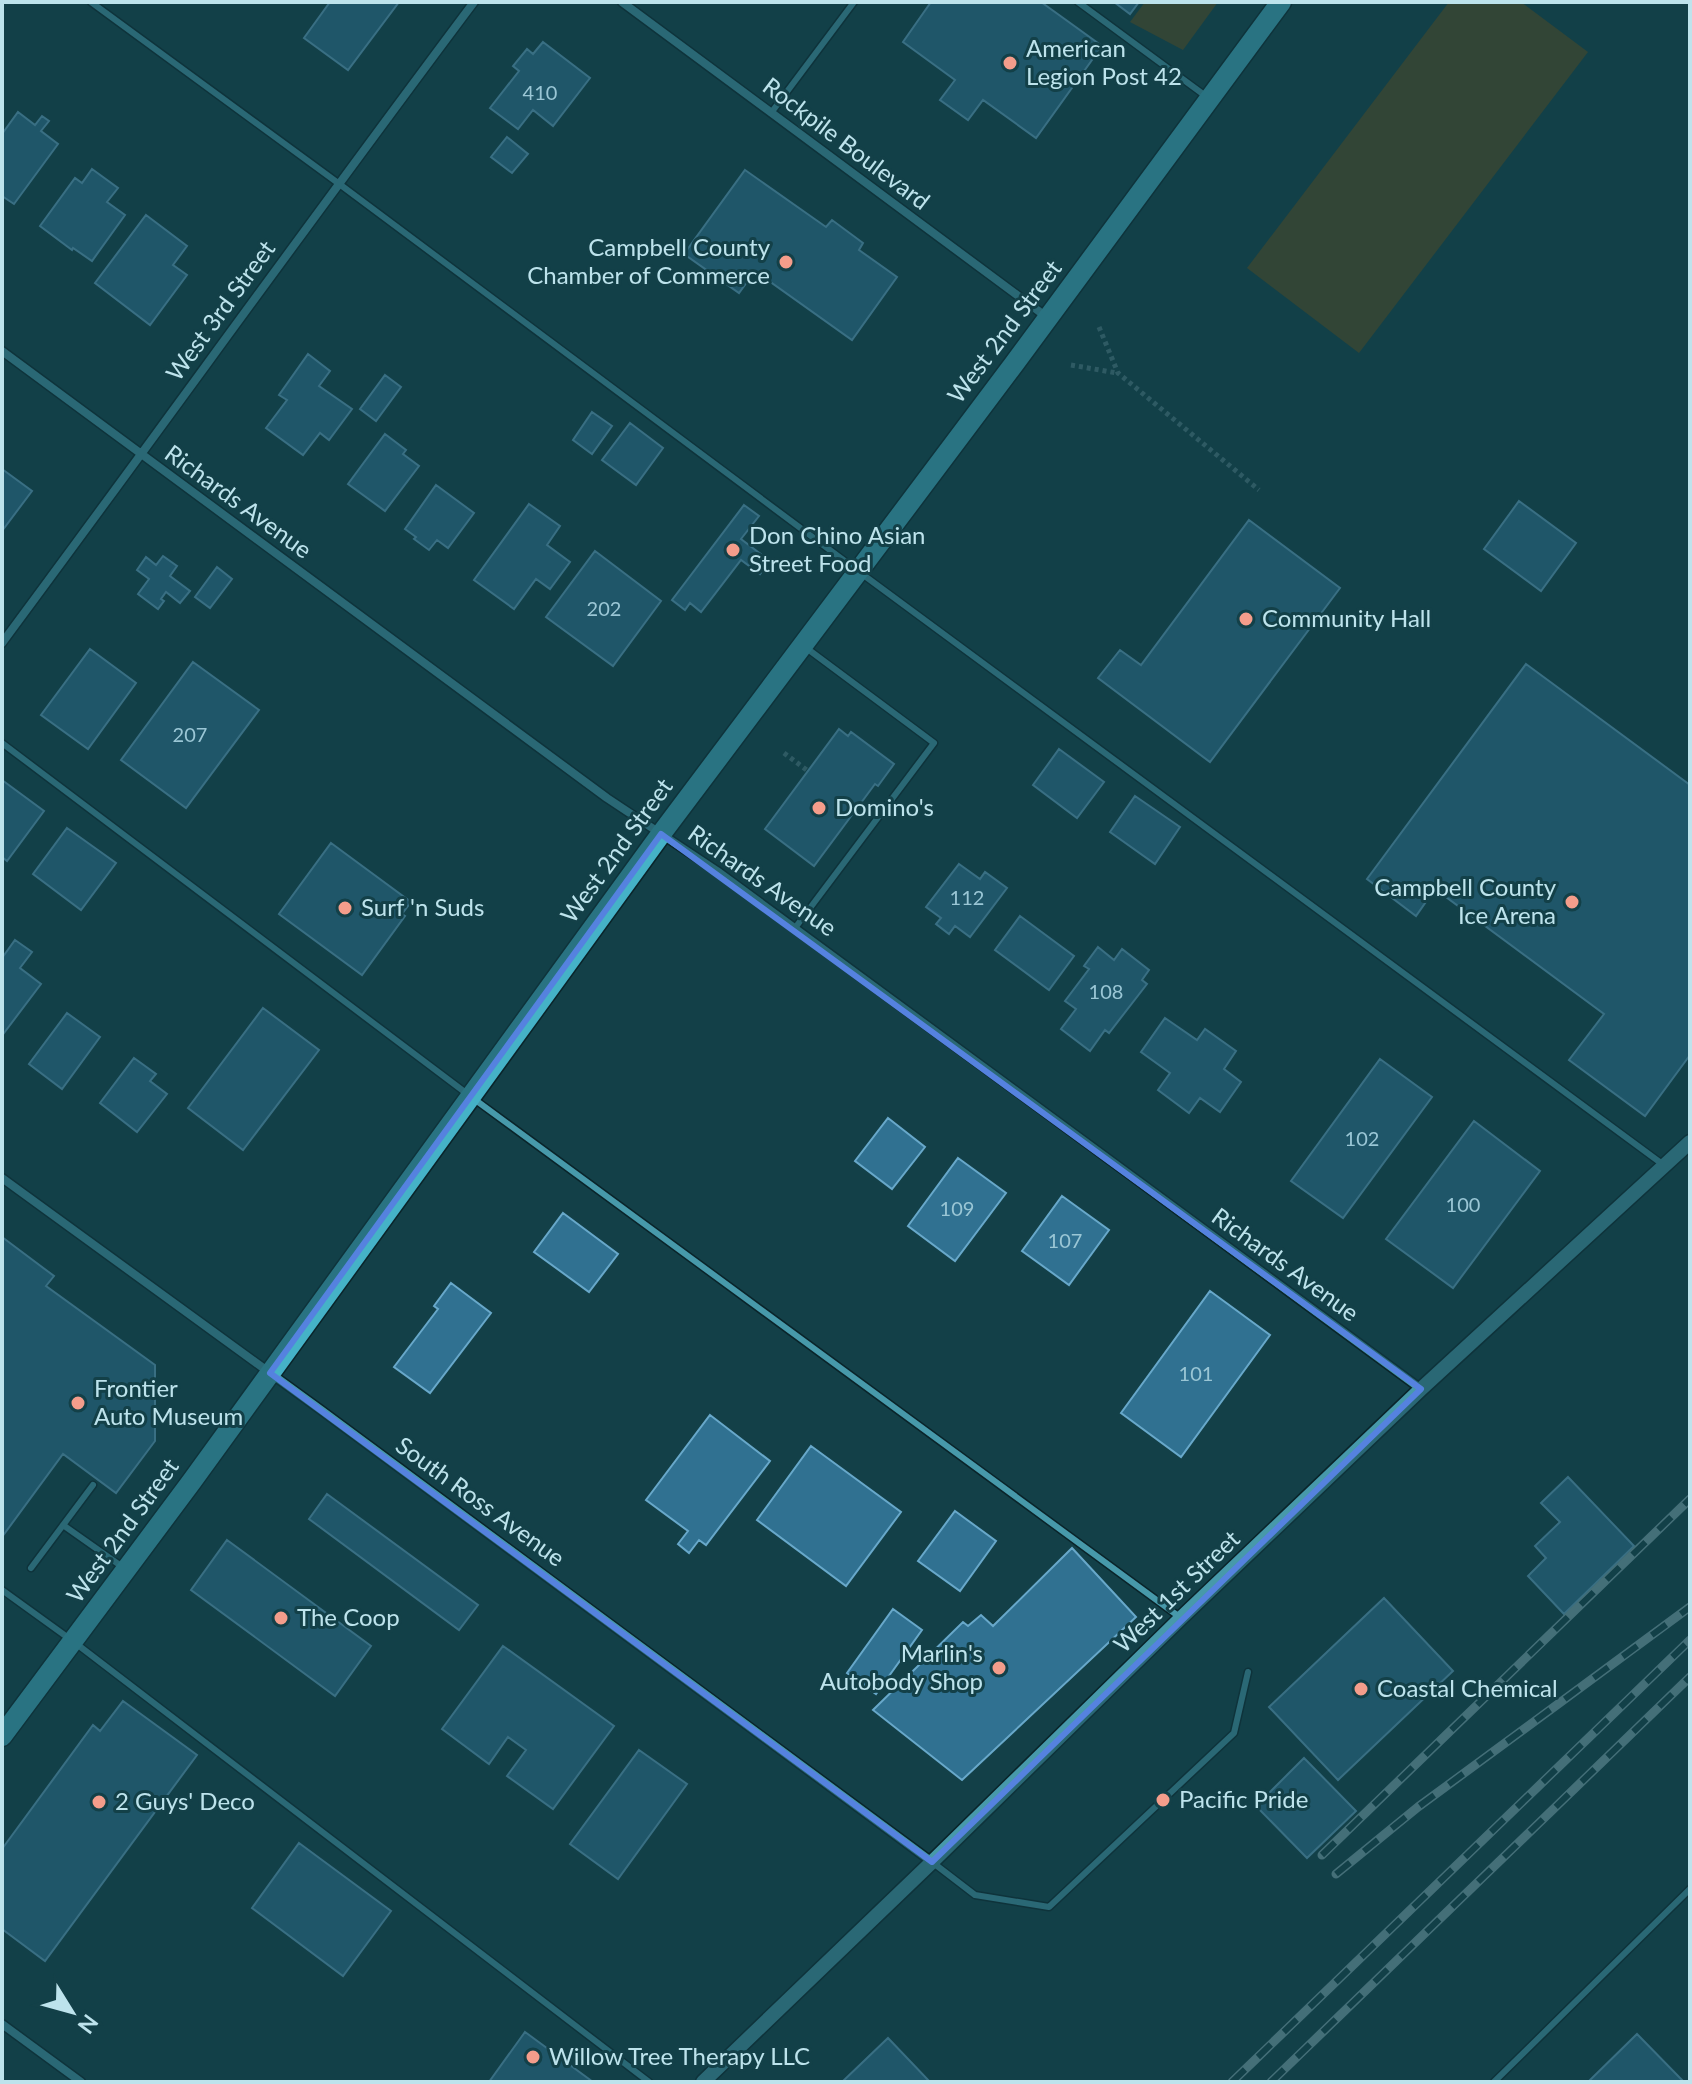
<svg xmlns="http://www.w3.org/2000/svg" width="1692" height="2084" viewBox="0 0 1692 2084" font-family="Lato,sans-serif">
<rect width="100%" height="100%" fill="#134048"/>
<path fill="#594c1f" d="M 1145,2 L 1218,2 L 1183,50 L 1130,22 Z
M 1449,2 L 1521,2 L 1588,52 L 1359,353 L 1247,268 Z"/>
<path fill="#307191" stroke="#68a8ca" stroke-width="2" d="M 330,2 L 399,2 L 348,70 L 304,38 Z
M 931,2 L 1041,2 L 1102,46 L 1036,138 L 983,100 L 968,120 L 940,100 L 955,80 L 903,42 Z
M 1114,2 L 1139,2 L 1130,14 Z
M 543,42 L 590,78 L 553,126 L 533,110 L 518,129 L 490,108 L 519,71 L 513,66 L 527,49 L 533,54 Z
M 18,112 L 35,125 L 42,116 L 49,121 L 41,131 L 58,144 L 14,204 L 2,196 L 2,134 Z
M 507,137 L 528,154 L 512,173 L 491,157 Z
M 92,169 L 118,188 L 107,202 L 125,215 L 92,261 L 73,248 L 72,250 L 40,226 L 75,178 L 82,183 Z
M 745,170 L 826,227 L 832,220 L 863,243 L 859,250 L 897,277 L 852,340 L 755,271 L 739,293 L 684,254 Z
M 146,215 L 187,246 L 173,265 L 187,275 L 150,325 L 95,283 Z
M 308,354 L 330,371 L 319,386 L 352,409 L 329,440 L 320,433 L 303,455 L 266,428 L 287,400 L 279,395 Z
M 385,375 L 401,387 L 376,421 L 360,409 Z
M 592,412 L 612,426 L 592,454 L 573,440 Z
M 630,423 L 663,448 L 636,485 L 602,460 Z
M 385,434 L 406,450 L 403,454 L 419,466 L 385,511 L 348,484 Z
M 2,469 L 32,491 L 2,531 Z
M 436,485 L 474,513 L 448,548 L 437,540 L 429,550 L 414,539 L 416,537 L 405,529 Z
M 1519,501 L 1576,543 L 1541,591 L 1484,549 Z
M 529,504 L 560,526 L 547,545 L 570,562 L 550,589 L 536,579 L 514,609 L 474,580 Z
M 744,505 L 759,516 L 741,539 L 770,561 L 760,574 L 741,560 L 701,612 L 690,603 L 685,610 L 672,600 Z
M 1249,520 L 1340,588 L 1210,762 L 1098,678 L 1120,650 L 1141,665 Z
M 595,551 L 661,601 L 613,666 L 546,617 Z
M 163,556 L 177,566 L 170,576 L 190,591 L 180,603 L 166,592 L 161,599 L 164,601 L 158,609 L 138,594 L 149,579 L 137,570 L 146,557 L 156,565 Z
M 217,567 L 232,579 L 210,608 L 195,597 Z
M 90,649 L 136,683 L 88,749 L 41,715 Z
M 193,662 L 259,710 L 186,808 L 121,760 Z
M 1526,664 L 1690,785 L 1690,1055 L 1645,1116 L 1569,1060 L 1604,1014 L 1435,889 L 1416,916 L 1367,879 Z
M 839,729 L 848,736 L 851,732 L 894,764 L 878,786 L 875,784 L 814,866 L 765,829 Z
M 1059,749 L 1104,782 L 1077,818 L 1033,785 Z
M 2,780 L 44,811 L 7,861 L 2,857 Z
M 1135,796 L 1180,827 L 1155,864 L 1110,832 Z
M 67,828 L 116,863 L 81,910 L 33,874 Z
M 331,843 L 411,902 L 402,914 L 405,916 L 362,975 L 279,914 Z
M 959,864 L 980,879 L 985,872 L 1007,888 L 970,937 L 955,926 L 949,934 L 936,924 L 941,918 L 926,907 Z
M 1020,916 L 1074,956 L 1049,990 L 995,950 Z
M 15,940 L 32,952 L 20,968 L 41,984 L 4,1033 L 2,1031 L 2,958 Z
M 1098,947 L 1114,960 L 1122,949 L 1149,970 L 1142,980 L 1147,984 L 1109,1033 L 1105,1030 L 1090,1051 L 1061,1029 L 1076,1009 L 1065,1001 L 1089,969 L 1084,966 Z
M 263,1008 L 319,1050 L 243,1150 L 188,1108 Z
M 67,1013 L 100,1037 L 62,1089 L 29,1064 Z
M 1165,1018 L 1197,1040 L 1205,1029 L 1236,1051 L 1224,1069 L 1241,1082 L 1220,1112 L 1200,1098 L 1189,1113 L 1158,1090 L 1170,1073 L 1141,1052 Z
M 134,1058 L 156,1074 L 150,1081 L 167,1094 L 137,1132 L 100,1103 Z
M 1380,1059 L 1432,1097 L 1343,1218 L 1291,1181 Z
M 888,1118 L 925,1147 L 892,1189 L 855,1161 Z
M 1474,1121 L 1540,1171 L 1453,1288 L 1386,1239 Z
M 958,1158 L 1006,1193 L 955,1261 L 908,1226 Z
M 1062,1196 L 1109,1230 L 1069,1285 L 1022,1251 Z
M 563,1213 L 618,1254 L 589,1292 L 534,1252 Z
M 2,1237 L 54,1276 L 46,1286 L 155,1365 L 155,1441 L 116,1493 L 63,1454 L 2,1537 Z
M 451,1283 L 491,1313 L 430,1393 L 394,1367 L 438,1309 L 434,1306 Z
M 1210,1291 L 1270,1335 L 1181,1457 L 1121,1413 Z
M 710,1415 L 770,1461 L 706,1545 L 699,1540 L 689,1553 L 678,1544 L 688,1531 L 646,1500 Z
M 811,1446 L 901,1512 L 846,1586 L 757,1520 Z
M 1568,1477 L 1634,1546 L 1564,1614 L 1528,1576 L 1546,1558 L 1535,1546 L 1560,1522 L 1541,1503 Z
M 327,1494 L 478,1605 L 459,1630 L 309,1519 Z
M 955,1511 L 996,1541 L 960,1591 L 918,1561 Z
M 227,1540 L 371,1646 L 335,1696 L 191,1590 Z
M 1072,1548 L 1136,1617 L 962,1780 L 873,1710 L 963,1622 L 968,1626 L 981,1615 L 993,1626 Z
M 1384,1598 L 1453,1671 L 1338,1780 L 1269,1707 Z
M 893,1609 L 922,1630 L 876,1694 L 847,1673 Z
M 503,1646 L 614,1726 L 553,1809 L 507,1776 L 526,1750 L 508,1737 L 489,1764 L 442,1729 Z
M 123,1701 L 197,1755 L 45,1961 L 2,1929 L 2,1849 L 93,1725 L 100,1731 Z
M 639,1750 L 687,1784 L 618,1879 L 570,1844 Z
M 1304,1758 L 1356,1811 L 1307,1858 L 1256,1806 Z
M 299,1843 L 391,1911 L 343,1976 L 252,1908 Z
M 525,2032 L 593,2082 L 489,2082 Z
M 1637,2034 L 1684,2082 L 1588,2082 Z
M 888,2038 L 930,2082 L 842,2082 Z"/>
<g fill="none" stroke-linecap="round" stroke-linejoin="round">
<defs>
<path id="service" d="M 91,2 L 338,183 L 858,571 L 1665,1166
M 1078,2 L 1207,97
M 771,113 L 854,2
M 2,743 L 470,1096 L 1181,1618
M 795,928 L 934,743 L 805,647
M 63,1525 L 124,1568
M 31,1568 L 93,1485
M 2,1590 L 74,1642 L 649,2082
M 932,1862 L 975,1895 L 1049,1907 L 1234,1733 L 1248,1672
M 1494,2082 L 1690,1889"/>
<path id="minor" d="M 622,2 L 1048,318
M 2,351 L 607,798 L 717,871 L 1421,1389
M 2,643 C 160,430 315,214 474,2
M 2,1178 L 321,1410 L 932,1862
M 2,2024 L 81,2082"/>
<path id="tertiary" d="M 703,2082 L 932,1862 L 1181,1618 L 1421,1389 L 1690,1142"/>
<path id="primary" d="M 2,1736 L 192,1481 L 661,834 L 1014,364 L 1281,2"/>
</defs>
<use href="#service" stroke="#0a242a" stroke-width="9"/>
<use href="#minor" stroke="#0a242a" stroke-width="11"/>
<use href="#tertiary" stroke="#0a242a" stroke-width="17"/>
<use href="#primary" stroke="#0a242a" stroke-width="23"/>
<path stroke="#517b84" stroke-width="5" stroke-dasharray="4 4" stroke-linecap="butt" d="M 1099,327 L 1118,373 L 1259,490
M 1071,365 L 1117,373
M 784,753 L 808,771"/>
<use href="#service" stroke="#4799aa" stroke-width="6"/>
<use href="#minor" stroke="#4799aa" stroke-width="8"/>
<use href="#tertiary" stroke="#4799aa" stroke-width="14"/>
<use href="#primary" stroke="#45b2c7" stroke-width="20"/>
<defs>
<path id="rail" d="M 1322,1855 L 1690,1499
M 1336,1874 L 1418,1807 L 1690,1607
M 1232,2082 L 1690,1640
M 1271,2082 L 1690,1677"/>
</defs>
<use href="#rail" stroke="#80a8b1" stroke-width="9"/>
<use href="#rail" stroke="#134048" stroke-width="6" stroke-dasharray="18" stroke-linecap="butt"/>
</g>
<path d="M0 0H1692V2084H0ZM 661,834 L 1421,1389 L 932,1862 L 270,1373 Z" fill="#134048" fill-opacity=".55" fill-rule="evenodd"/>
<path fill="none" stroke="#5582df" stroke-width="6" stroke-linejoin="round" d="M 661,834 L 1421,1389 L 932,1862 L 270,1373 Z"/>
<g fill="#f49d8b" stroke="#134048" stroke-width="3">
<circle cx="1010" cy="63" r="8"/>
<circle cx="786" cy="262" r="8"/>
<circle cx="733" cy="550" r="8"/>
<circle cx="1246" cy="619" r="8"/>
<circle cx="819" cy="808" r="8"/>
<circle cx="1572" cy="902" r="8"/>
<circle cx="345" cy="908" r="8"/>
<circle cx="78" cy="1403" r="8"/>
<circle cx="281" cy="1618" r="8"/>
<circle cx="999" cy="1668" r="8"/>
<circle cx="1361" cy="1689" r="8"/>
<circle cx="1163" cy="1800" r="8"/>
<circle cx="99" cy="1802" r="8"/>
<circle cx="533" cy="2057" r="8"/>
</g>
<g text-anchor="middle" stroke-width="6" stroke-linejoin="round" paint-order="stroke">
<g font-size="20" fill="#9ac6d5">
<text x="540" y="100">410</text>
<text x="604" y="616">202</text>
<text x="190" y="742">207</text>
<text x="967" y="905">112</text>
<text x="1106" y="999">108</text>
<text x="1362" y="1146">102</text>
<text x="1463" y="1212">100</text>
<text x="957" y="1216">109</text>
<text x="1065" y="1248">107</text>
<text x="1196" y="1381">101</text>
</g>
<g font-size="24" fill="#bde3ec" stroke="#134048" text-anchor="start">
<text x="1026" y="57">American<tspan x="1026" dy="28">Legion Post 42</tspan></text>
<text x="770" y="256" text-anchor="end">Campbell County<tspan x="770" dy="28">Chamber of Commerce</tspan></text>
<text x="749" y="544">Don Chino Asian<tspan x="749" dy="28">Street Food</tspan></text>
<text x="1262" y="627">Community Hall</text>
<text x="835" y="816">Domino's</text>
<text x="1556" y="896" text-anchor="end">Campbell County<tspan x="1556" dy="28">Ice Arena</tspan></text>
<text x="361" y="916">Surf 'n Suds</text>
<text x="94" y="1397">Frontier<tspan x="94" dy="28">Auto Museum</tspan></text>
<text x="297" y="1626">The Coop</text>
<text x="983" y="1662" text-anchor="end">Marlin's<tspan x="983" dy="28">Autobody Shop</tspan></text>
<text x="1377" y="1697">Coastal Chemical</text>
<text x="1179" y="1808">Pacific Pride</text>
<text x="115" y="1810">2 Guys' Deco</text>
<text x="549" y="2065">Willow Tree Therapy LLC</text>
</g>
<g font-size="24" fill="#bde3ec" stroke="#134048">
<text transform="translate(846 144) rotate(37)" y="8">Rockpile Boulevard</text>
<text transform="translate(221 311) rotate(-54)" y="8">West 3rd Street</text>
<text transform="translate(1005 332) rotate(-53)" y="8">West 2nd Street</text>
<text transform="translate(238 502) rotate(36)" y="8">Richards Avenue</text>
<text transform="translate(617 851) rotate(-54)" y="8">West 2nd Street</text>
<text transform="translate(762 881) rotate(35)" y="8">Richards Avenue</text>
<text transform="translate(1285 1265) rotate(36)" y="8">Richards Avenue</text>
<text transform="translate(480 1502) rotate(36)" y="8">South Ross Avenue</text>
<text transform="translate(123 1531) rotate(-54)" y="8">West 2nd Street</text>
<text transform="translate(1177 1592) rotate(-44)" y="8">West 1st Street</text>
</g>
</g>
<rect width="1692" height="2084" fill="none" stroke="#bde3ec" stroke-width="8"/>
<g transform="translate(72 2012) rotate(127)" stroke="#134048" stroke-width="6" paint-order="stroke">
<path d="M0-6L14 30L0 20L-14 30Z" fill="#bde3ec"/>
<text y="-12" font-size="22" font-weight="bold" text-anchor="middle" fill="#bde3ec">N</text>
</g>
</svg>
